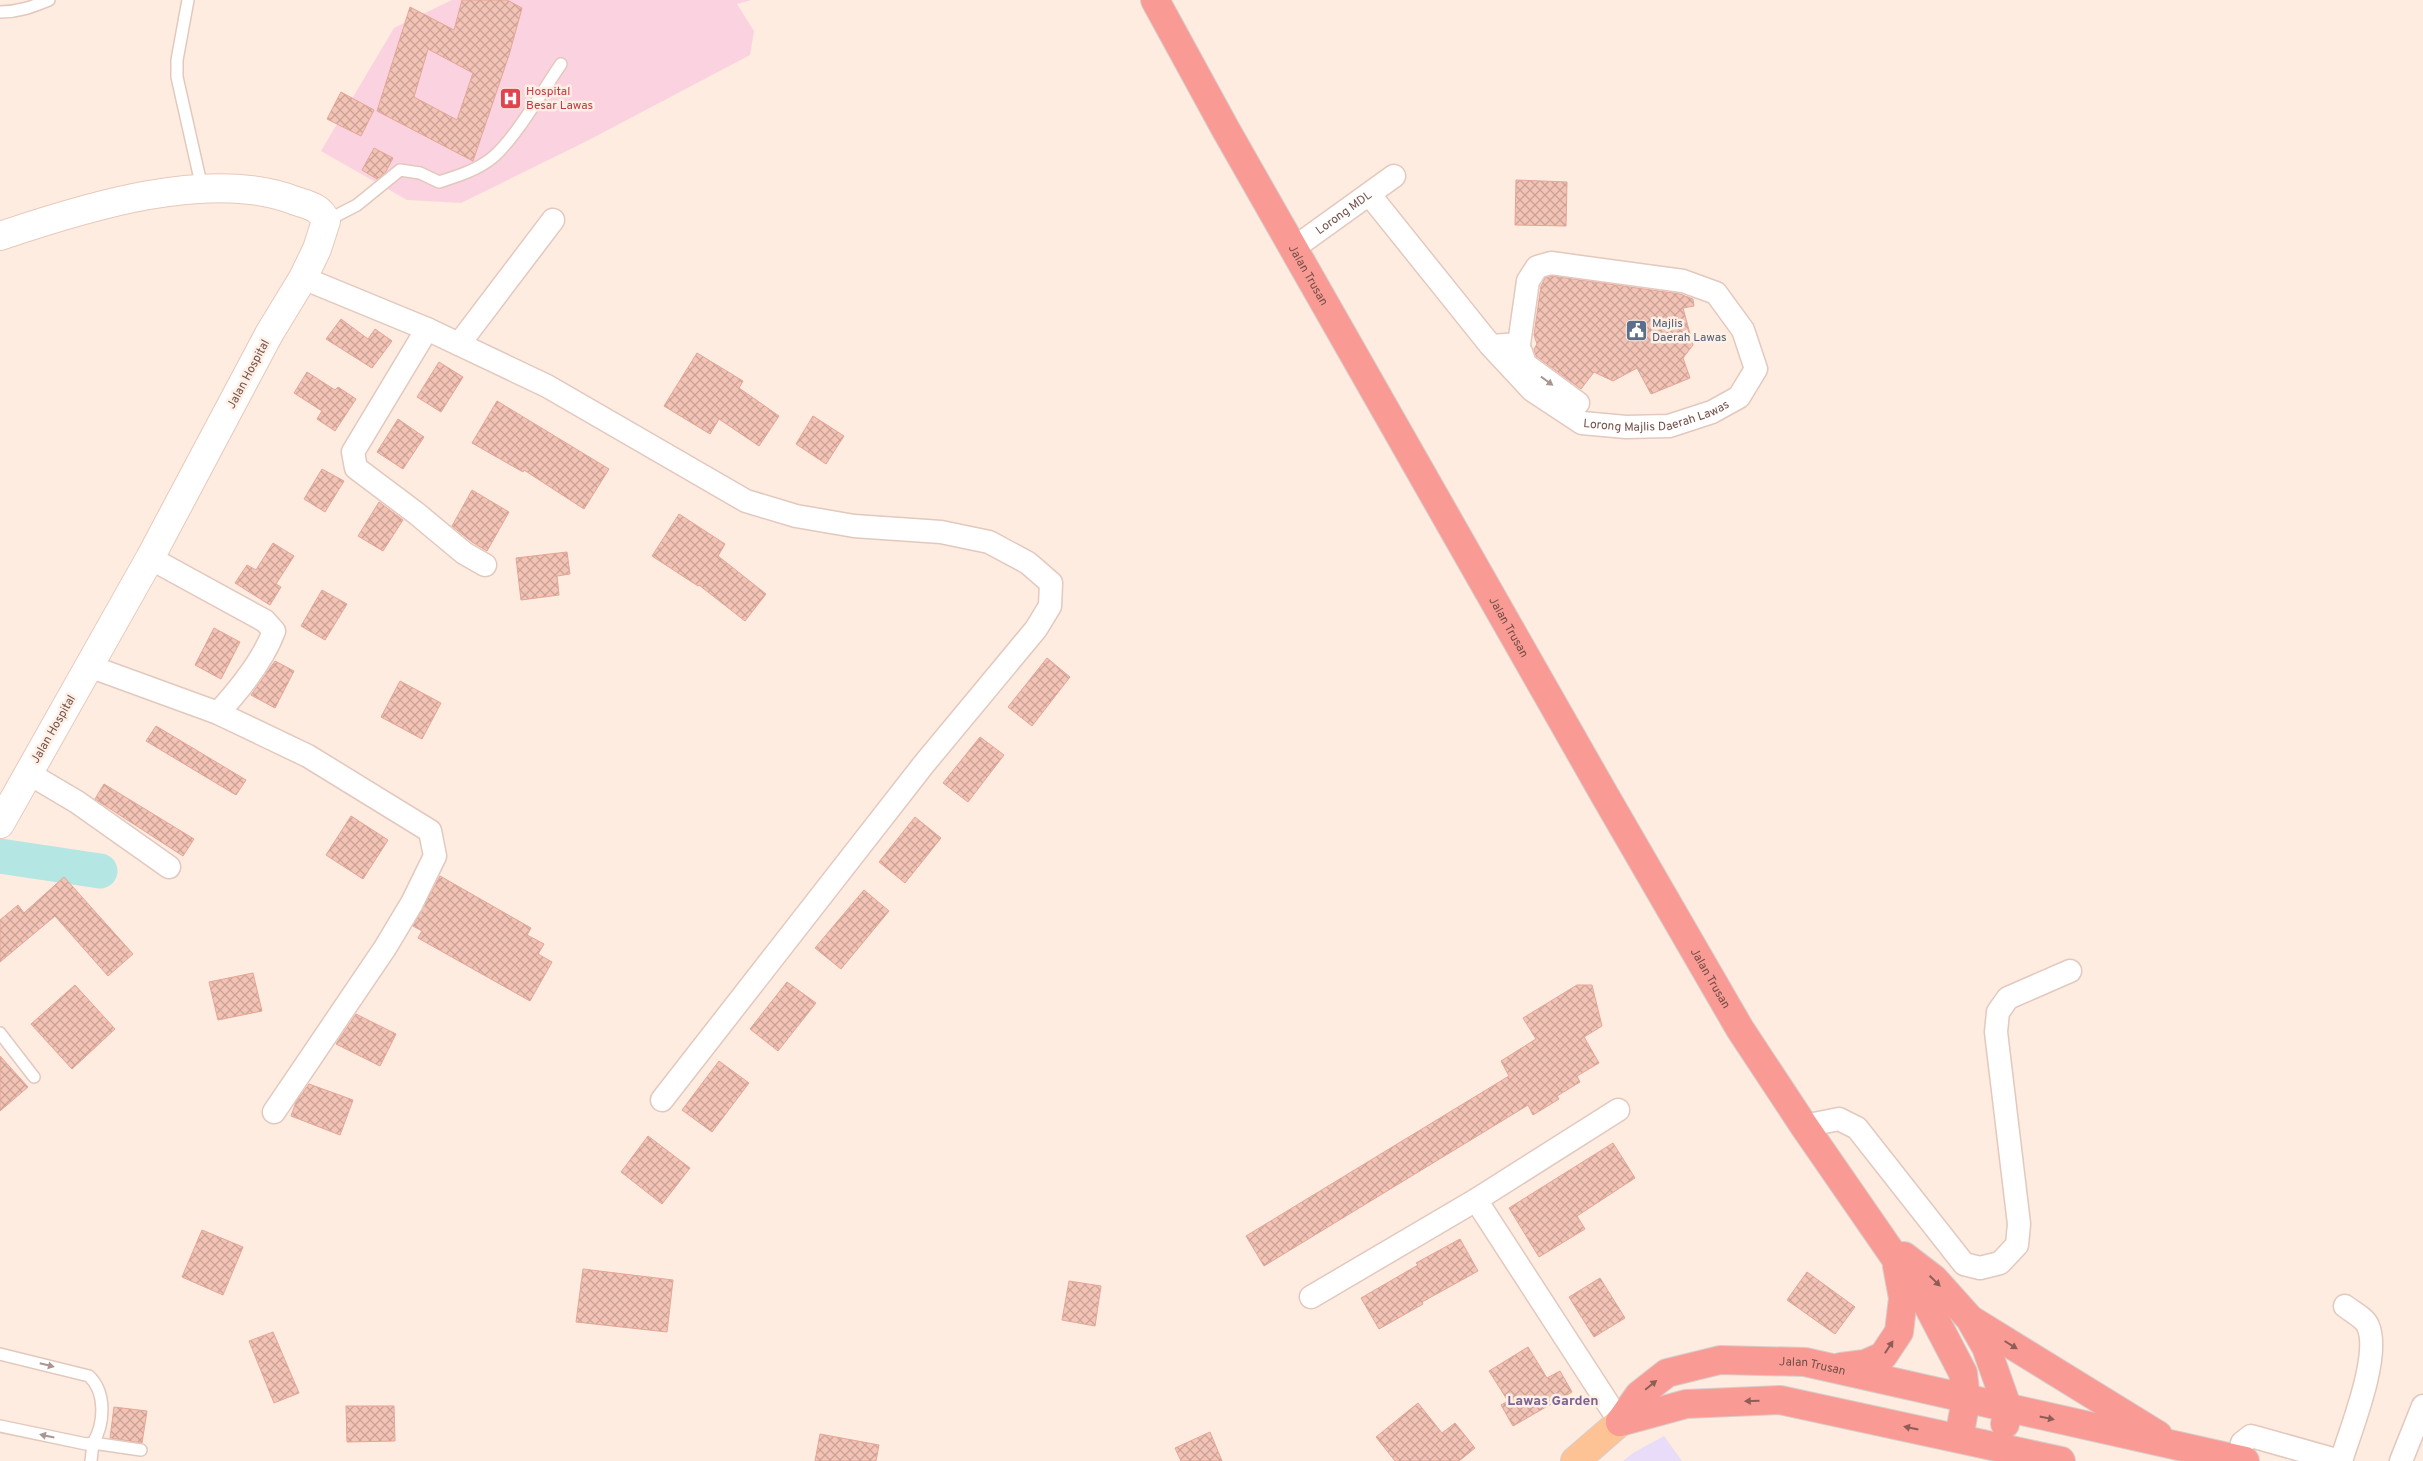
<svg xmlns="http://www.w3.org/2000/svg" width="2423" height="1461" viewBox="0 0 2423 1461" font-family="Overpass,sans-serif">
<defs>
<pattern id="building-cross-hatch" width="8" height="8" patternUnits="userSpaceOnUse" patternTransform="scale(1.25)"><rect width="8" height="8" fill="#f3c3b6"/><path d="M0 0l8 8M0 8l8-8" fill="none" stroke="#c9a196"/></pattern>
</defs>
<rect width="100%" height="100%" fill="#fdecdf"/>
<path fill="#e9dcf9" d="M 1664,1436 L 1682,1461 L 1623,1461 L 1633,1453 Z"/>
<path fill="#fbd2df" d="M 452,0 L 751,0 L 737,4 L 754,31 L 750,55 L 587,141 L 461,203 L 407,200 L 321,151 L 394,28 Z"/>
<g fill="none" stroke-linecap="round" stroke-linejoin="round">
<path stroke="#b4e6e4" stroke-width="35" d="M 0,856 L 100,871"/>
</g>
<path fill="url(#building-cross-hatch)" stroke="#e6a596" fill-rule="evenodd" d="M 462,0 L 507,0 L 522,8 L 509,55 L 473,161 L 377,111 L 410,7 L 454,30 ZM 428,49 L 473,73 L 457,120 L 414,97 Z
M 341,92 L 374,110 L 361,136 L 327,119 Z
M 374,148 L 393,158 L 385,173 L 377,179 L 362,170 Z
M 1516,180 L 1567,182 L 1566,226 L 1515,225 Z
M 1552,276 L 1680,294 L 1693,299 L 1694,306 L 1683,308 L 1693,345 L 1683,358 L 1690,378 L 1651,394 L 1637,368 L 1613,381 L 1594,372 L 1581,389 L 1536,356 L 1534,349 L 1537,344 L 1534,335 L 1541,286 L 1545,278 Z
M 341,319 L 368,339 L 375,329 L 392,341 L 372,368 L 326,339 Z
M 697,353 L 743,381 L 739,388 L 779,416 L 759,446 L 719,419 L 710,434 L 664,406 Z
M 439,362 L 463,377 L 441,412 L 417,397 Z
M 307,372 L 335,390 L 338,387 L 356,399 L 335,431 L 317,419 L 322,411 L 294,393 Z
M 497,401 L 609,469 L 584,509 L 524,470 L 523,472 L 472,443 Z
M 813,416 L 844,436 L 826,464 L 796,444 Z
M 398,419 L 424,437 L 403,469 L 377,452 Z
M 322,469 L 344,481 L 325,512 L 304,499 Z
M 472,490 L 509,512 L 487,551 L 472,542 L 452,526 Z
M 379,502 L 403,520 L 383,551 L 358,536 Z
M 679,514 L 725,544 L 718,556 L 766,594 L 745,621 L 699,585 L 698,586 L 652,556 Z
M 273,543 L 294,556 L 276,584 L 281,587 L 270,605 L 235,583 L 247,565 L 256,570 Z
M 567,552 L 570,574 L 557,576 L 559,595 L 521,600 L 516,558 Z
M 322,590 L 347,604 L 325,640 L 301,626 Z
M 214,628 L 240,642 L 221,679 L 195,665 Z
M 1047,658 L 1070,677 L 1032,726 L 1008,707 Z
M 275,661 L 294,671 L 275,708 L 251,695 Z
M 400,681 L 441,703 L 422,739 L 381,717 Z
M 156,726 L 246,780 L 236,795 L 146,741 Z
M 980,737 L 1004,755 L 968,802 L 943,783 Z
M 104,784 L 194,839 L 183,856 L 95,799 Z
M 351,816 L 388,840 L 363,879 L 326,855 Z
M 915,817 L 941,838 L 905,883 L 879,862 Z
M 440,876 L 531,928 L 527,935 L 544,944 L 538,954 L 552,962 L 530,1001 L 418,938 L 422,931 L 413,926 Z
M 64,877 L 133,954 L 108,976 L 55,916 L 0,962 L 0,920 L 18,905 L 24,913 Z
M 864,890 L 889,911 L 841,969 L 815,948 Z
M 253,973 L 262,1011 L 218,1020 L 209,982 Z
M 787,982 L 816,1003 L 778,1051 L 750,1029 Z
M 75,985 L 115,1029 L 72,1069 L 31,1024 Z
M 1577,985 L 1592,985 L 1602,1026 L 1584,1037 L 1599,1063 L 1577,1076 L 1580,1082 L 1557,1096 L 1559,1099 L 1533,1115 L 1528,1105 L 1264,1266 L 1246,1236 L 1509,1076 L 1501,1061 L 1536,1039 L 1523,1018 Z
M 356,1014 L 396,1034 L 380,1066 L 336,1044 Z
M 0,1056 L 28,1087 L 0,1111 Z
M 719,1061 L 749,1083 L 712,1132 L 682,1110 Z
M 309,1084 L 353,1100 L 340,1135 L 291,1116 L 296,1102 Z
M 648,1136 L 690,1168 L 662,1204 L 621,1172 Z
M 1613,1143 L 1635,1178 L 1577,1216 L 1585,1229 L 1539,1257 L 1509,1208 Z
M 202,1230 L 243,1247 L 223,1295 L 182,1277 Z
M 1460,1239 L 1478,1271 L 1422,1302 L 1423,1304 L 1379,1329 L 1361,1298 L 1418,1265 L 1416,1263 Z
M 583,1269 L 673,1280 L 667,1332 L 576,1322 Z
M 1807,1272 L 1855,1307 L 1835,1334 L 1787,1300 Z
M 1600,1278 L 1625,1318 L 1594,1337 L 1569,1297 Z
M 1069,1281 L 1101,1286 L 1095,1326 L 1062,1320 Z
M 273,1332 L 299,1393 L 274,1403 L 249,1341 Z
M 1528,1347 L 1547,1378 L 1560,1371 L 1572,1392 L 1513,1426 L 1501,1405 L 1508,1401 L 1489,1371 Z
M 1418,1403 L 1442,1433 L 1455,1423 L 1475,1448 L 1459,1461 L 1395,1461 L 1376,1437 Z
M 346,1406 L 394,1406 L 395,1441 L 347,1442 Z
M 114,1407 L 147,1411 L 142,1443 L 110,1438 Z
M 1210,1432 L 1222,1461 L 1181,1461 L 1175,1448 Z
M 820,1434 L 879,1445 L 876,1461 L 815,1461 Z"/>
<g fill="none" stroke-linecap="round" stroke-linejoin="round">
<defs>
<path id="lane" d="M 188,0 L 177,60 L 177,77 L 202,188
M 0,12 C 18,12 32,7 49,0
M 326,221 L 357,205 L 400,170 L 420,173 L 439,182 C 458,176 477,170 492,158 C 515,139 543,90 561,64
M 0,1033 L 34,1077
M 0,1354 L 89,1376 C 106,1392 105,1423 93,1443 L 86,1444 L 0,1426
M 91,1461 L 93,1443 L 141,1450"/>
<g id="street">
<path id="s1" d="M 1369,194 L 1491,346 L 1532,390 L 1582,423 L 1626,427 L 1669,426 L 1712,412 L 1739,397 L 1756,369 L 1743,330 L 1716,293 L 1683,281 L 1551,263 L 1537,267 L 1528,281 L 1519,344 L 1491,346"/>
<path id="s2" d="M 1294,248 L 1394,176"/>
<path d="M 303,278 L 427,329 L 547,386 L 746,501 L 796,516 L 854,526 L 941,532 L 989,542 L 1028,563 L 1051,583 L 1050,606 L 1036,629 L 924,764 L 662,1100"/>
<path d="M 427,329 L 353,452 L 356,468 L 416,513 L 464,553 L 485,565"/>
<path d="M 459,344 L 553,220"/>
<path d="M 1521,352 L 1525,364 L 1578,403"/>
<path d="M 150,558 L 265,621 L 274,631 C 263,661 240,689 218,713"/>
<path d="M 89,666 L 218,713 L 308,756 L 430,831 L 435,856 L 412,903 L 385,948 L 274,1112"/>
<path d="M 28,773 L 77,802 L 169,867"/>
<path d="M 1618,1110 L 1476,1200 L 1620,1422"/>
<path d="M 1804,1126 L 1839,1119 L 1857,1128 L 1964,1264 L 1980,1268 L 2000,1263 L 2017,1245 L 2019,1224 L 1996,1032 L 1998,1012 L 2008,998 L 2070,971"/>
<path d="M 1311,1297 L 1476,1200"/>
<path d="M 2239,1460 L 2242,1443 L 2251,1436 L 2340,1461"/>
<path d="M 2341,1461 C 2351,1429 2381,1355 2368,1326 C 2365,1318 2351,1311 2345,1306"/>
<path d="M 2401,1461 L 2423,1406"/>
</g>
<path id="secondary" d="M 0,236 C 83,208 211,167 296,201 C 308,205 321,207 326,221 L 317,249 L 303,278 L 269,334 L 150,558 L 0,824"/>
<path id="primary" d="M 1575,1461 L 1620,1422"/>
<g id="highway">
<path id="s3" d="M 1155,0 L 1226,130 L 1604,794 L 1740,1029 L 1804,1126 L 1927,1304 L 1963,1373 L 1966,1399 L 1959,1438"/>
<path d="M 1904,1256 L 1934,1279 L 1970,1319 L 1986,1347 L 2008,1409 L 2005,1424"/>
<path d="M 1973,1321 L 2158,1435"/>
<path d="M 1841,1367 L 1865,1364 L 1883,1356 L 1899,1332 L 1903,1298 L 1897,1266"/>
<path id="s4" d="M 1620,1422 L 1639,1395 L 1667,1373 L 1720,1360 L 1805,1362 L 2245,1461"/>
<path d="M 1620,1422 L 1686,1404 L 1780,1400 L 2061,1461"/>
</g>
</defs>
<use href="#lane" stroke="#e3c8be" stroke-width="14"/>
<use href="#street" stroke="#e3c8be" stroke-width="25"/>
<use href="#secondary" stroke="#e8c8bb" stroke-width="30"/>
<use href="#primary" stroke="#d8cdcb" stroke-width="30"/>
<use href="#highway" stroke="#d8cdcb" stroke-width="30"/>
<use href="#lane" stroke="#fff" stroke-width="11"/>
<use href="#street" stroke="#fff" stroke-width="22"/>
<use href="#secondary" stroke="#fff" stroke-width="28"/>
<use href="#primary" stroke="#fec395" stroke-width="28"/>
<use href="#highway" stroke="#f99b94" stroke-width="28"/>
</g>
<defs><path id="oneway-solid" d="M-6-.8H1V-3.2L6.5 0L1 3.2V.8H-6Z" transform="scale(1.25)"/></defs>
<g fill="#ab9591">
<use href="#oneway-solid" transform="translate(1547 381) rotate(36)"/>
<use href="#oneway-solid" transform="translate(47 1365) rotate(14)"/>
<use href="#oneway-solid" transform="translate(47 1436) rotate(-168)"/>
</g>
<g fill="#8e5d56">
<use href="#oneway-solid" transform="translate(1935 1281) rotate(44)"/>
<use href="#oneway-solid" transform="translate(2011 1345) rotate(32)"/>
<use href="#oneway-solid" transform="translate(1889 1347) rotate(-57)"/>
<use href="#oneway-solid" transform="translate(1651 1385) rotate(-39)"/>
<use href="#oneway-solid" transform="translate(1752 1401) rotate(178)"/>
<use href="#oneway-solid" transform="translate(2047 1418) rotate(12)"/>
<use href="#oneway-solid" transform="translate(1911 1428) rotate(-168)"/>
</g>
<defs>
<symbol id="hospital-square" viewBox="-11 -11 22 22"><rect x="-9" y="-9" width="18" height="18" rx="4" fill="#e0444e" stroke="#fff0e6"/><path d="M-5-5h3v3.5h4V-5h3V5h-3V1.5h-4V5h-3Z" fill="#fff"/></symbol>
<symbol id="civic-square" viewBox="-11 -11 22 22"><rect x="-9" y="-9" width="18" height="18" rx="4" fill="#5c6f8a" stroke="#fff0e6"/><path d="M-.6-6.5H3V-4.5H.6V-3L4-1V1h2V6H-6V1h2V-1L-.6-3ZM-1.2 2.5V6h2.4V2.5Z" fill="#fff"/></symbol>
</defs>
<g fill-rule="evenodd">
<use href="#hospital-square" x="498" y="86" width="25" height="25"/>
<use href="#civic-square" x="1624" y="318" width="25" height="25"/>
</g>
<g text-anchor="middle" stroke-width="5" stroke-linejoin="round" paint-order="stroke">
<g font-size="12" fill="#be3a42" stroke="#fff0e6" text-anchor="start">
<text x="526" y="95">Hospital<tspan x="526" dy="14">Besar Lawas</tspan></text>
</g>
<g font-size="12" fill="#734e47" stroke="#fff0e6">
<text dy="4" stroke="none"><textPath href="#s2" startOffset="61">Lorong MDL</textPath></text>
<text dy="4" stroke="none"><textPath href="#s3" startOffset="315">Jalan Trusan</textPath></text>
<text transform="translate(248 374) rotate(-62)" y="4">Jalan Hospital</text>
<text dy="4" stroke="none"><textPath href="#s1" startOffset="391">Lorong Majlis Daerah Lawas</textPath></text>
<text dy="4" stroke="none"><textPath href="#s3" startOffset="720">Jalan Trusan</textPath></text>
<text transform="translate(53 729) rotate(-60)" y="4">Jalan Hospital</text>
<text dy="4" stroke="none"><textPath href="#s3" startOffset="1125">Jalan Trusan</textPath></text>
<text dy="4" stroke="none"><textPath href="#s4" startOffset="216">Jalan Trusan</textPath></text>
</g>
<g font-size="12" fill="#4e5e75" stroke="#fff0e6" text-anchor="start">
<text x="1652" y="327">Majlis<tspan x="1652" dy="14">Daerah Lawas</tspan></text>
</g>
<g font-size="14" font-weight="bold" fill="#7b6297" stroke="#fff0e6">
<text x="1553" y="1405">Lawas Garden</text>
</g>
</g>
</svg>
